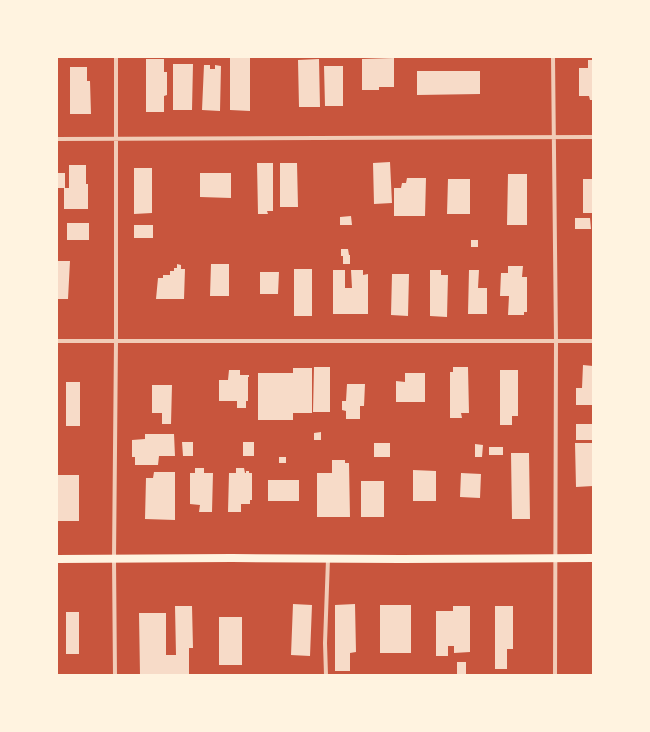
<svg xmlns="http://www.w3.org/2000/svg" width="650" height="732" viewBox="0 0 650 732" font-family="Barlow,sans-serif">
<rect width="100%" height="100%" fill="#c8553d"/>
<path fill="#f7dbc8" d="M 230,58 L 250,58 L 250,111 L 230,110 Z
M 394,58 L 394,87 L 379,87 L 379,90 L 362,90 L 362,59 Z
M 146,59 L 164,59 L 164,72 L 167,72 L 167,95 L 164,96 L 164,112 L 146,112 Z
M 319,59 L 320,107 L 299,107 L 298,60 Z
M 588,60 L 593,60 L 593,100 L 590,100 L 589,96 L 579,96 L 579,68 L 588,68 Z
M 173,64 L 193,64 L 192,110 L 173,110 Z
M 204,65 L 210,65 L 210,69 L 215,69 L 215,65 L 221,66 L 220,111 L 202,110 Z
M 324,66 L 343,66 L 343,106 L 325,106 Z
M 70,67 L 87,67 L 87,81 L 90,81 L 91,114 L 70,114 Z
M 417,71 L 480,71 L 480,94 L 417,95 Z
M 390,162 L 392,203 L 374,204 L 373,163 Z
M 257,163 L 273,163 L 273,211 L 267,211 L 268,214 L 258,214 Z
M 280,163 L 297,163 L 298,207 L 280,207 Z
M 69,165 L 86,165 L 86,184 L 88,184 L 88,209 L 64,209 L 64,188 L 57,188 L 57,173 L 65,173 L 65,188 L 69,188 Z
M 134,168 L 152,168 L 152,213 L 134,214 Z
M 200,173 L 231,173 L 231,198 L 200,197 Z
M 508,174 L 527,174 L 527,225 L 507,225 Z
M 407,178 L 426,178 L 425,216 L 394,216 L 394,188 L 401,188 L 402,183 L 406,183 Z
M 448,179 L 470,179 L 470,214 L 447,214 Z
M 583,179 L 593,179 L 593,213 L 583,213 Z
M 351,216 L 352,225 L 340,225 L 340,217 Z
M 575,218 L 590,218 L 591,229 L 575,229 Z
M 67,223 L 89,223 L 89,240 L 67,240 Z
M 134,225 L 153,225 L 153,238 L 134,238 Z
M 471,240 L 478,240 L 478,247 L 471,247 Z
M 341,249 L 348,249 L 349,255 L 350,255 L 350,264 L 343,264 L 343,256 L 341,256 Z
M 57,261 L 70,261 L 68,299 L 57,299 Z
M 177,264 L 181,265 L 181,269 L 185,269 L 184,299 L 156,299 L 158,278 L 163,278 L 163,275 L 170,275 L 170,271 L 174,271 L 174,268 L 177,268 Z
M 211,264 L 229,264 L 229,296 L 210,296 Z
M 508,266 L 523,266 L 522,277 L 527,277 L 527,312 L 524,312 L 524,315 L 508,315 L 509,296 L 500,296 L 501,273 L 508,273 Z
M 294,269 L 312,269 L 312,316 L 294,316 Z
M 333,270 L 345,270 L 345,288 L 352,288 L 351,270 L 363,270 L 363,275 L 368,274 L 368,314 L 333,314 Z
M 430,270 L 441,270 L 441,275 L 448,275 L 447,317 L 430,316 Z
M 469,270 L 479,270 L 478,288 L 487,288 L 487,314 L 468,314 Z
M 260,272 L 279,272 L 278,294 L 260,294 Z
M 392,274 L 409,274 L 408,316 L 391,315 Z
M 583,365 L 593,366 L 593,405 L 576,405 L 576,388 L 582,388 Z
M 314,367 L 330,367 L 330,412 L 313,412 Z
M 453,367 L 468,367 L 469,413 L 461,413 L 462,418 L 450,418 L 450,372 L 453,372 Z
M 293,368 L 312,368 L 312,413 L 293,413 L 293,420 L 258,420 L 258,373 L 293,373 Z
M 229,370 L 240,370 L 240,375 L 249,375 L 249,377 L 248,377 L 248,401 L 246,401 L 246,408 L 237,408 L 237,401 L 219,401 L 219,380 L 228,380 Z
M 500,370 L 518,370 L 518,416 L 512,416 L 512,425 L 500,425 Z
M 405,373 L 425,373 L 425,402 L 396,402 L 396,381 L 405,382 Z
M 66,382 L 80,382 L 80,426 L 66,426 Z
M 347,384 L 365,384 L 364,406 L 360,406 L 360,419 L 346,419 L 346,411 L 342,410 L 342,401 L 346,401 Z
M 152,385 L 172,385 L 171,424 L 162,424 L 162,413 L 152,413 Z
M 576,424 L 593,424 L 593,440 L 576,440 Z
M 321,432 L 321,440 L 314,440 L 314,433 Z
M 145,434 L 174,434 L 175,456 L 159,456 L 158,465 L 135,465 L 135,457 L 132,457 L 132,440 L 145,439 Z
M 182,442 L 193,442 L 193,456 L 183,456 Z
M 243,442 L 254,442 L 254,456 L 243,456 Z
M 374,443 L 390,443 L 390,457 L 374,457 Z
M 575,443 L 593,443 L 593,486 L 576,487 Z
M 475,444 L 483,445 L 482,457 L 475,457 Z
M 489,447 L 503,447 L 503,455 L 489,455 Z
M 511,453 L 529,453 L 530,519 L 512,519 Z
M 279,457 L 286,457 L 286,463 L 279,463 Z
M 332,460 L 345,460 L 345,463 L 349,463 L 350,517 L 317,517 L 317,473 L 332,473 Z
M 195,468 L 204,468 L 204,473 L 213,473 L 212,512 L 199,512 L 200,505 L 190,504 L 190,473 L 195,473 Z
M 236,468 L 244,468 L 245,473 L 246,473 L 246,471 L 249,471 L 249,473 L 252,473 L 252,500 L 250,500 L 250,504 L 241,504 L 241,512 L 228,512 L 229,473 L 236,473 Z
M 413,470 L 436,471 L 436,501 L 413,501 Z
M 154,472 L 175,472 L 175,520 L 145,519 L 146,478 L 153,478 Z
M 461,473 L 481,474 L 480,498 L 460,497 Z
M 57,475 L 79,475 L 79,521 L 57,521 Z
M 268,480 L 299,480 L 299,501 L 268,501 Z
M 361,481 L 384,481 L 384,517 L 361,517 Z
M 293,604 L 312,605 L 310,656 L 291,655 Z
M 355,604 L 356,652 L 350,653 L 350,671 L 335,671 L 335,605 Z
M 380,605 L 411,605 L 411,653 L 380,653 Z
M 175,606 L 192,606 L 193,648 L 189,648 L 189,675 L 140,675 L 139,613 L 166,613 L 166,655 L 176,655 Z
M 453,606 L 470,606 L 470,652 L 454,653 L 454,646 L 448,646 L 448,656 L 436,656 L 436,611 L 453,611 Z
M 495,606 L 513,606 L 513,649 L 507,649 L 507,669 L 495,669 Z
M 66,612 L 79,612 L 79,654 L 66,654 Z
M 219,617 L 242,617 L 242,665 L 219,665 Z
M 457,662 L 466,662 L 466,675 L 457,675 Z"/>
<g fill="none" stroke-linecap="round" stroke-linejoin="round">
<path stroke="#f1ccb7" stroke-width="4" d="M 553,57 L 556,341 L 555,675
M 57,139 L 593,137
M 57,341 L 593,341
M 115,675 L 114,559 L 116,341 L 116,57
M 326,675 L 325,643 L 328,559"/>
<path stroke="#fff3e0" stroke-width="8" d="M 57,559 L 232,558 L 401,559 L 593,558"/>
</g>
<rect width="650" height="732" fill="none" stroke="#fff3e0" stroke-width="116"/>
</svg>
